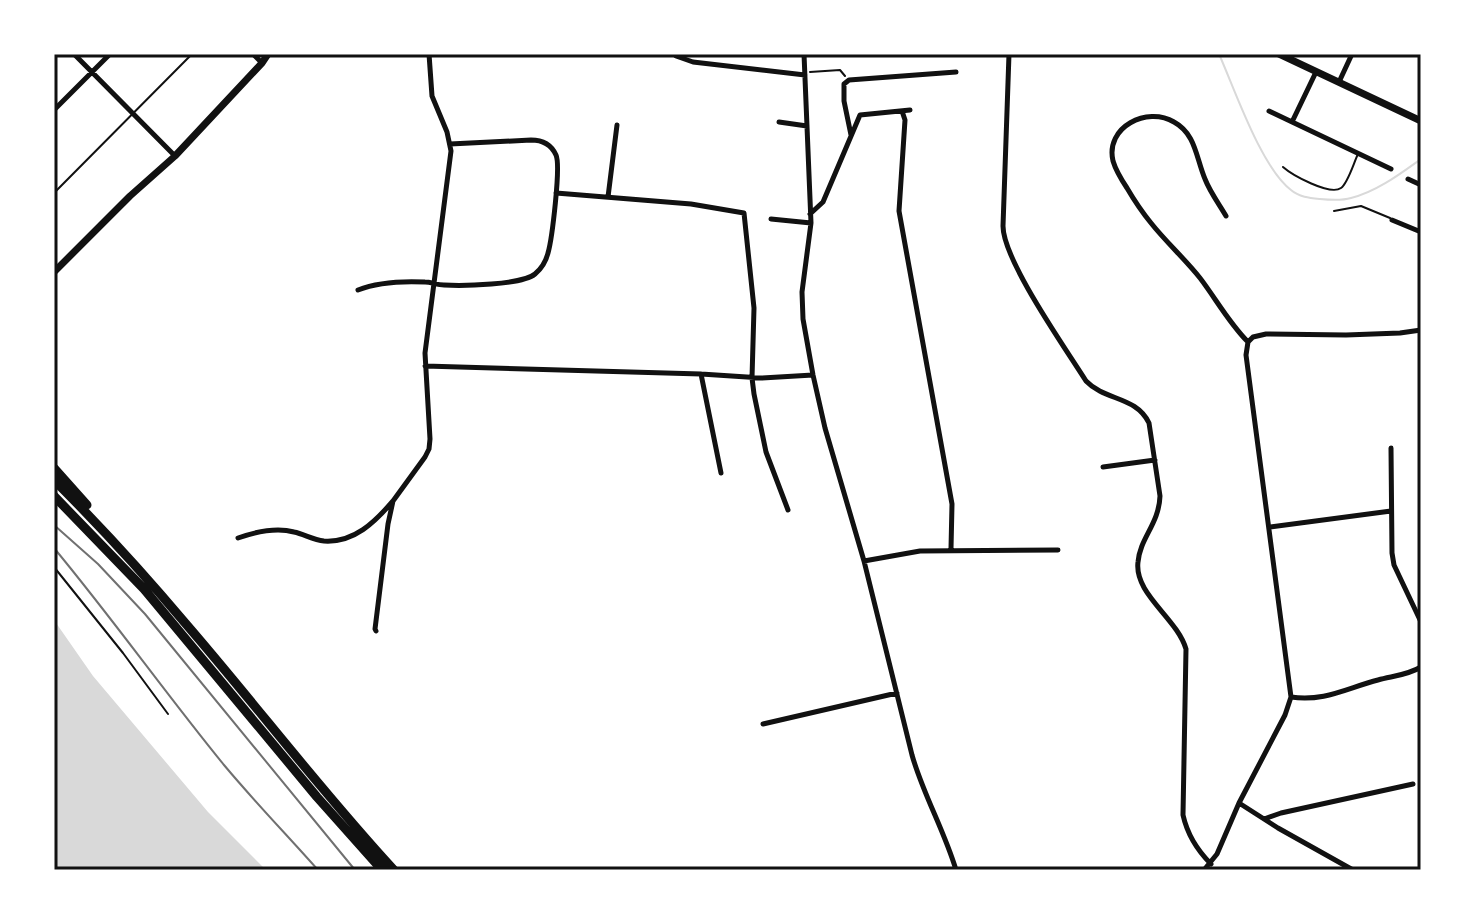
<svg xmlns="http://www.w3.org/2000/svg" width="1475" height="924" viewBox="0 0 1475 924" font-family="Roboto,sans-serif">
<rect width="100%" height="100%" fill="#fff"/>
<path fill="#d9d9d9" d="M 54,620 L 93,676 L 208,812 L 266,870 L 54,870 Z"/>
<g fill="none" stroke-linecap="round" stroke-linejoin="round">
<path stroke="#d9d9d9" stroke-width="2" d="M 1219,54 C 1235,90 1261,167 1291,190 C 1299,197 1310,198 1320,199 C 1330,200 1341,201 1351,198 C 1376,192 1400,174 1421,159"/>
<path stroke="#111" stroke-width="2" d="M 810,72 L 840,70 L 845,76
M 54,567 L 123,653 L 168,714"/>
<path stroke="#111" stroke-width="2" d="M 1283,167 C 1292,175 1330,196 1341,188 C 1348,183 1354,162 1358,154
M 54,193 L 192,54
M 1334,211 L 1361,206 L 1390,218"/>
<path stroke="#111" stroke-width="5" d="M 74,54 L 175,156
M 253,54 L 262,63
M 804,54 L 811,223 L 802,292 L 803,319 L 813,375 L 825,428 L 864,561 L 912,755 C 923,794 944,830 956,870
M 1009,54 L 1003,226 C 1003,260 1066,349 1086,381 C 1105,401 1136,396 1149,423 L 1160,496 C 1159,524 1140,538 1138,562 C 1134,594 1177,618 1186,649 L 1183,815 C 1187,833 1198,851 1211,864
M 676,56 L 693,62 L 805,75
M 1339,82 L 1352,54
M 54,110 L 110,54
M 902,111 L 905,120 L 899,211 L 952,504 L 951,549
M 1269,111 L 1391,169
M 779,122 L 807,126
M 1292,122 L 1316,72
M 851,135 L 844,101 L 844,84 L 849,80 L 956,72
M 1408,179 L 1421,185
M 556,193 L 691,204 L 744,213 L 754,308 L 752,378 L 754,394 L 766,452 L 788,510
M 608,197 L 617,125
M 810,214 L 823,202 L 860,115 L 910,110
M 1226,216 C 1219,204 1210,192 1205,179 C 1196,158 1196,134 1174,122 C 1147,106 1105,127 1113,161 C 1116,171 1121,179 1127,188 C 1134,200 1142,212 1151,223 C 1166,242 1185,259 1200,278 C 1216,299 1229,323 1248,342
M 771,219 L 811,223
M 1392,220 L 1421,232
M 358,290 C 378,282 404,281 425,282 C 431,282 437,285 444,285 C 462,286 522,285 535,274 C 541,269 546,261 548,253 C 552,239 561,166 556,155 C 551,144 542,140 531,140 L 450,144
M 425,366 L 701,374 L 762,378 L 813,375
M 701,374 L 721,473
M 1391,448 L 1392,553 L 1394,565 L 1421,622
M 1103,467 L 1155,460
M 1270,527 L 1391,511
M 238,538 C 255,532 276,527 294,532 C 304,534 313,540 324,541 C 354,543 375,522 393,501
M 864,561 L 920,551 L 1058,550
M 376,631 L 375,629 L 388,524 L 393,501 L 425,457 L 429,449 L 430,439 L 425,353 L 451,151 L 447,132 L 432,96 L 429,54
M 1291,697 C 1324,702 1347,688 1378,680 C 1393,676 1408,675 1421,667
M 763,724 L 897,693
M 1239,803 L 1278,828 L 1353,870
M 1264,819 L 1281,813 L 1413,784
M 1204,870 L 1217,854 L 1239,803 L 1285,715 L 1291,697 L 1246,355 L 1248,342 L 1253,337 L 1266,334 L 1346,335 L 1400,333 L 1421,330"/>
<path stroke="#111" stroke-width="7" d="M 1279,54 L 1421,121
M 54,272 L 130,196 L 175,156 L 262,63 L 268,54"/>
<path stroke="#111" stroke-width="9" d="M 54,468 L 87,505
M 54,480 C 100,526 144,574 186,624 C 256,705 321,791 394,870
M 54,496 L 144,589 L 317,797 L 382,870"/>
<path stroke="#707070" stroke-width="2" d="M 54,525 L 98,564 L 145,614 L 355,870
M 54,548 C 113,619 166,694 224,765 C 254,801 287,835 318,870"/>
</g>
<rect width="1475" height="924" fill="none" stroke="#ffffff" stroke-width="112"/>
<rect x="56" y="56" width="1363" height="812" fill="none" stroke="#111" stroke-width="3"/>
</svg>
